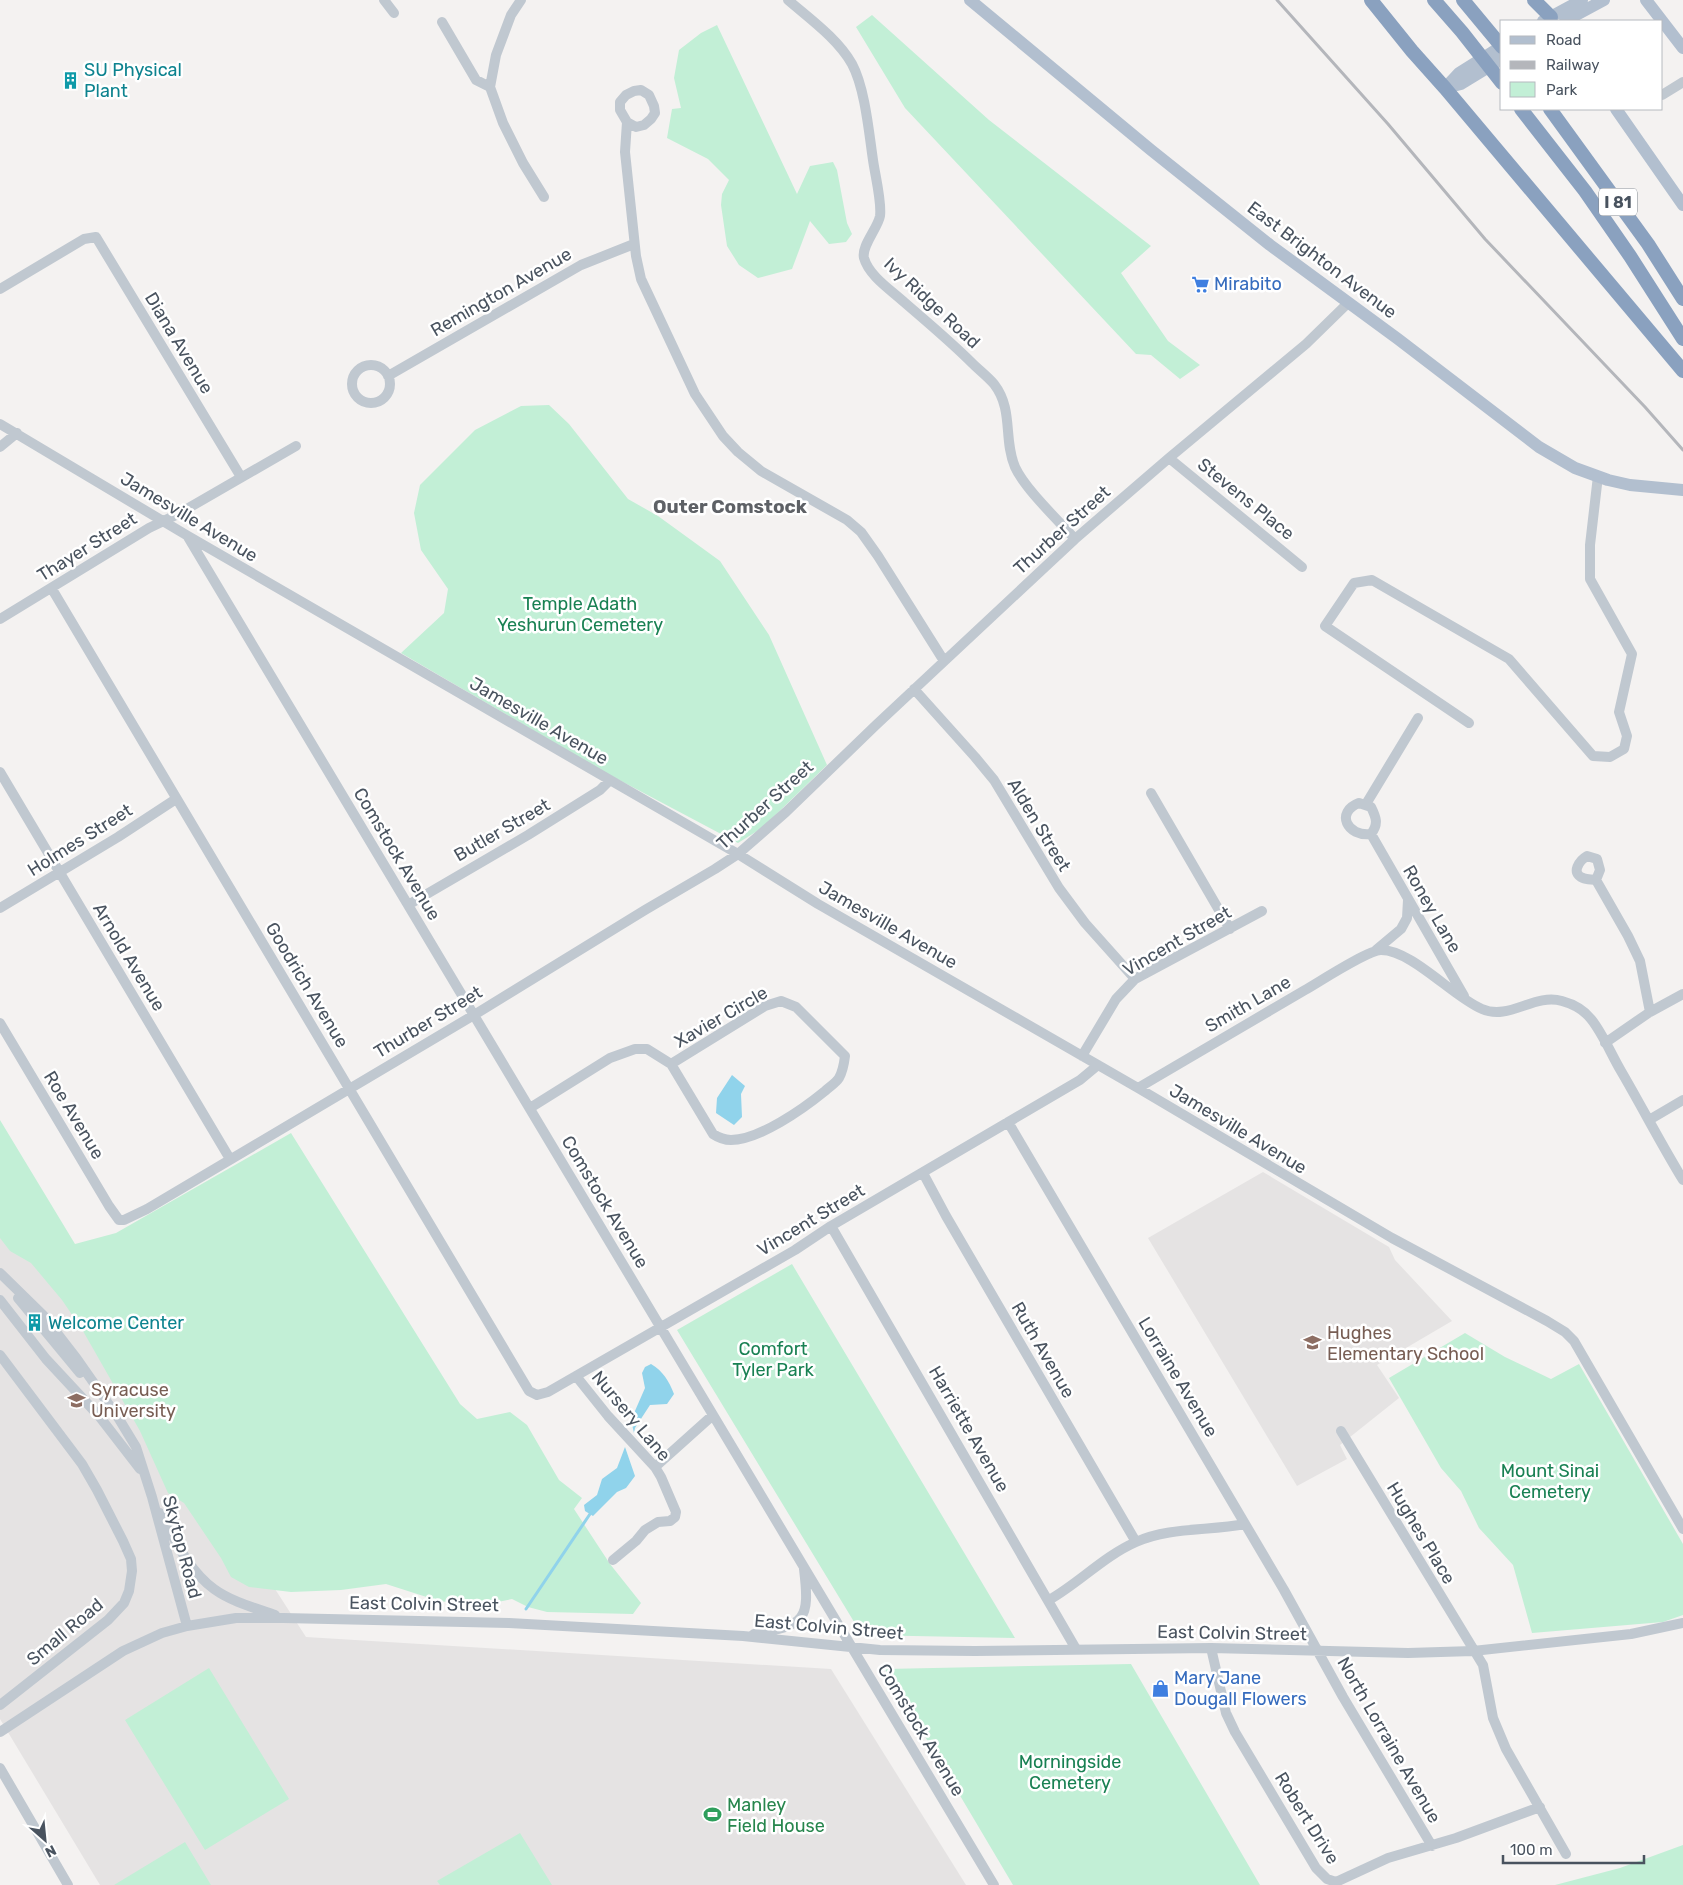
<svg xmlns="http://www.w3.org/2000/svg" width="1683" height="1885" viewBox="0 0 1683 1885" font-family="Rubik,sans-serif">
<rect width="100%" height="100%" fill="#f4f2f1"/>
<path fill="#e5e3e3" d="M 0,1164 L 306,1637 L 831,1669 L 966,1885 L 100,1885 L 0,1719 Z
M 1263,1172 L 1389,1247 L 1395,1260 L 1452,1321 L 1377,1365 L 1399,1398 L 1340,1445 L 1347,1459 L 1297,1486 L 1148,1238 Z"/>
<path fill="#c2efd6" d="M 872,15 L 989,120 L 1151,246 L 1121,273 L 1168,341 L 1200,365 L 1180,379 L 1151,355 L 1136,354 L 905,108 L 856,27 Z
M 717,25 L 797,194 L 810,166 L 833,162 L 837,170 L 847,223 L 852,234 L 846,242 L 829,244 L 810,221 L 792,269 L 758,278 L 739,265 L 727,246 L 721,205 L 722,194 L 729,180 L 708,159 L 667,138 L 672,109 L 681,108 L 674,78 L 679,50 L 701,33 Z
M 549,405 L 569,424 L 628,499 L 658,516 L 720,561 L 769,635 L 827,765 L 762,828 L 738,843 L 606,773 L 401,653 L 444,613 L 448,589 L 421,550 L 414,513 L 420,485 L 475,430 L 521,406 Z
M 0,1120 L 75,1244 L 116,1233 L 291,1133 L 460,1404 L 477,1419 L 510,1412 L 527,1425 L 559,1480 L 582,1498 L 574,1509 L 610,1564 L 641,1603 L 633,1614 L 547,1612 L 528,1607 L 512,1599 L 493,1603 L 456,1603 L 439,1601 L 386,1584 L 341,1590 L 291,1592 L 249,1587 L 231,1577 L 221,1558 L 184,1503 L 168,1493 L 140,1431 L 83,1331 L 62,1300 L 31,1263 L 10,1251 L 0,1238 Z
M 792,1264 L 1015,1638 L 862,1635 L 677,1330 Z
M 1465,1333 L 1505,1357 L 1551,1379 L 1579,1364 L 1683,1544 L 1683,1615 L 1663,1622 L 1532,1633 L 1513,1565 L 1479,1528 L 1461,1491 L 1441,1468 L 1389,1378 Z
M 1131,1664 L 1260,1885 L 1013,1885 L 885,1669 Z
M 209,1668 L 289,1799 L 205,1850 L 125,1720 Z
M 520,1833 L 552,1885 L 440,1885 L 437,1881 Z
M 185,1842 L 211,1885 L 114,1885 Z
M 1683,1845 L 1683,1885 L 1555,1885 L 1620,1868 Z"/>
<path fill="#90d3eb" d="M 732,1075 L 745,1086 L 741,1094 L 742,1117 L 734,1125 L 716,1113 L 717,1098 Z
M 651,1364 C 663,1371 669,1381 674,1394 L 667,1404 L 650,1405 L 635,1428 L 634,1433 L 631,1420 L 645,1388 L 642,1373 L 645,1367 Z
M 625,1447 L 635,1476 L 626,1488 L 617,1492 L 593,1516 L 585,1511 L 584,1505 L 597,1495 L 602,1479 L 617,1468 Z"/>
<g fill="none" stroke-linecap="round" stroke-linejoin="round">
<path stroke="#90d3eb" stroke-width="3" d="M 526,1609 L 590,1514"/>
<path stroke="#c0c8d0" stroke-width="10" d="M 384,0 L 394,13
M 521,0 L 511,15 L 496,55 L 490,87 L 503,123 L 523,163 L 544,197
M 788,0 C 810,19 838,39 852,64 C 865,88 869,133 873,160 C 875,175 882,202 880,216 C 878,228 861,246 864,258 C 869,276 891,290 904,302 C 927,322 950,341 972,363 C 979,370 987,376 994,384 C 1014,410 1003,439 1015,467 C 1025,489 1058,520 1075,539
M 442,22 L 476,80 L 490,87
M 1662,95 L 1683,82
M 627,122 L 636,127 L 644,125 L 651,119 L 655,113 L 654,106 L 649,95 L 641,90 L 634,91 L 626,95 L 620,102 L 620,110 L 627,122 L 625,152 L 636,256 L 641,279 L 695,394 L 723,436 L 738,452 L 761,471 L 847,520 L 861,532 L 878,556 L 944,661
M 0,289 L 84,239 L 96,237 L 241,477
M352 384a19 19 0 1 1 38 0a19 19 0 1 1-38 0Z
M 388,376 L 581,265 L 634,244
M 0,424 L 188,536 L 738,854 L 818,904 L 1138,1088 L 1392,1238 L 1547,1321 L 1565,1332 L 1574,1341 L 1683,1529
M 0,447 L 17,433
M 1169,458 L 1302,567
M 188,537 L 994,1885
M 52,589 L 529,1391 L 537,1395 L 548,1392 L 795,1250 L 831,1226 L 1080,1080 L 1098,1065
M 0,619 L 149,528 L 178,514 L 296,446
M 914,689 L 975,757 L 994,780 L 1059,888 L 1085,923 L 1135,979
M 1469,723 L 1325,626 L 1354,583 L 1372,580 L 1509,659 L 1593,756 L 1610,757 L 1624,749 L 1627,736 L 1619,712 L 1632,654 L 1590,579 L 1590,545 L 1598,476
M 0,772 L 230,1159
M 1151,793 L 1230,929
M 1359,803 L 1371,807 C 1376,817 1379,824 1371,834 C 1347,837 1335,812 1359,803 Z
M 1366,804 L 1418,718
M 1371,834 L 1464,996
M 1596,880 C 1592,879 1587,880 1583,878 C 1570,873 1580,860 1587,856 L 1597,859 L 1600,870 L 1596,880 L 1628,936 L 1640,961 L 1650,1012
M 408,905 L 528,835 L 600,790 L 609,781
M 0,908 L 118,837 L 176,799
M 1376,950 L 1401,929 L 1407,918 L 1408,900
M 0,1023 L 109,1206 L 119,1220 L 124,1220 L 147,1209 L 474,1015 L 645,910 L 715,869 L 738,854 L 786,812 L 876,725 L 1075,539 L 1169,458 L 1306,344 L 1348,303
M 1605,1043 L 1650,1012 L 1683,994
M 1082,1056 L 1116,999 L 1135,979 L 1262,911
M 1138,1088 C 1194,1055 1249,1023 1305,990 C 1319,982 1368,950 1381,950 C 1412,950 1453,997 1482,1009 C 1509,1021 1534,993 1562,1001 C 1573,1004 1584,1010 1591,1019 C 1603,1034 1611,1054 1621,1071 C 1642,1107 1661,1144 1683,1180
M 530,1108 L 610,1058 L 635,1049 L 647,1049 L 671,1064 L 713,1134 C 719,1138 724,1140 731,1140 C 759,1140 803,1109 825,1091 C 829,1087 836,1083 839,1078 C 843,1071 844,1064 845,1056 L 796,1007 L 781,1001 L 765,1006 L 671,1064
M 1649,1120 L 1683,1100
M 1008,1122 L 1284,1590 L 1343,1697 L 1432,1846
M 923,1173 L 946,1216 L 1136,1542
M 831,1226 L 1076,1649
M 0,1273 L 43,1315 L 77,1359 L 119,1419 L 136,1447 L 152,1497 L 187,1626
M 18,1298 L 80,1373
M 0,1300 L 46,1359 L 99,1416 L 140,1469
M 0,1355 L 82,1464 L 97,1490 L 123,1541 L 131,1559 L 132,1571 L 129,1591 L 124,1603 L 108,1620 L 0,1705
M 576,1376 L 608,1416 L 655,1467 L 661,1477 L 676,1512 L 675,1517 L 670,1521 L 658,1522 L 645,1530 L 636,1541 L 613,1560
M 1341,1431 L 1483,1665 L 1493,1718 L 1506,1749 L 1566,1854
M 655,1467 L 713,1415
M 160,1513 C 175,1540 189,1571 214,1589 C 232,1602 255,1608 275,1615
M 1049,1600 C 1079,1583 1104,1556 1136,1542 C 1169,1527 1209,1531 1245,1524
M 754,1634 C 806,1625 810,1620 804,1569
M 1211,1648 L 1226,1713 L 1235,1732 L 1316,1868 L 1327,1879 L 1336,1882 L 1388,1858 L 1456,1838 L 1540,1807
M 0,1732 L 123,1651 L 162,1633 L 187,1626 L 236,1618 L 283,1618 L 509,1623 L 743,1636 L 880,1650 L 975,1651 L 1211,1648 L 1408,1653 L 1473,1651 L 1631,1634 L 1683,1623
M 0,1768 L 68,1885"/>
<path stroke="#b2bfcf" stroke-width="12" d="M 970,0 L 1151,150 L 1270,245 L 1398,339 L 1539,447 L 1575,468 L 1608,480 L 1630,485 L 1683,490
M 1646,0 L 1683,48
M 1543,21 L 1582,0
M 1565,21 L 1604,0
M 1445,88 L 1459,73 L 1502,46
M 1445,88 L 1461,84 L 1502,59
M 1616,109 L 1683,205"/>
<path stroke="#8aa1bf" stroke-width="14" d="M 1371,0 L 1412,51 L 1445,88 L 1683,371
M 1434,0 L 1462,32 L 1502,83
M 1463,0 L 1502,47
M 1534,0 L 1551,17
M 1521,109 L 1585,191 L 1630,256 L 1683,339
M 1550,109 L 1648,244 L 1683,299"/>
<path stroke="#b4b6bb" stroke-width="3" d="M 1277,0 L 1388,124 L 1485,239 L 1645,407 L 1683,450"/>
</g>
<defs>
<symbol id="building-bare" viewBox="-9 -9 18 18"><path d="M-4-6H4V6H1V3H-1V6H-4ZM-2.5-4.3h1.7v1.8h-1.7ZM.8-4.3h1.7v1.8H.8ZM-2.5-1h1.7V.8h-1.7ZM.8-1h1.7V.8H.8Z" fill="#0f9aa8" stroke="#fff" stroke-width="2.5" paint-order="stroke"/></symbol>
<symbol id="supermarket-bare" viewBox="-9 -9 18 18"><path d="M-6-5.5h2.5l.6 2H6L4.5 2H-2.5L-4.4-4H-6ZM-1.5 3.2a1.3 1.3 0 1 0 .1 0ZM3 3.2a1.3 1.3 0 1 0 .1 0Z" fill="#3f7fe0" stroke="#fff" stroke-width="2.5" paint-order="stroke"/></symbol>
<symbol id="school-bare" viewBox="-9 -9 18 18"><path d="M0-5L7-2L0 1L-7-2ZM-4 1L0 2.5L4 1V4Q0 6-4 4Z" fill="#8d6e63" stroke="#fff" stroke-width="2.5" paint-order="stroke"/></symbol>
<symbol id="university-bare" viewBox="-9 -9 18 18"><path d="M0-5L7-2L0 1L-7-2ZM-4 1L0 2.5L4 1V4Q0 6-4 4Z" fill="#8d6e63" stroke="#fff" stroke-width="2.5" paint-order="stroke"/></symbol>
<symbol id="shop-bare" viewBox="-9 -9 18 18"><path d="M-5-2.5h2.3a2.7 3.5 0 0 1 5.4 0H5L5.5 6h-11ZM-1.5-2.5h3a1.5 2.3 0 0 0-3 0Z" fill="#3f7fe0" stroke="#fff" stroke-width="2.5" paint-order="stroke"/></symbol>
<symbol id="stadium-bare" viewBox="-9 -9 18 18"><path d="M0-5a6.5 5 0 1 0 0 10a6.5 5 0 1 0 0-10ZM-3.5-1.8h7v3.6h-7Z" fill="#2e9e5b" stroke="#fff" stroke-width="2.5" paint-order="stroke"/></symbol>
</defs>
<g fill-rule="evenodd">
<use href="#building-bare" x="58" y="68" width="25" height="25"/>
<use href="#supermarket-bare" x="1188" y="272" width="25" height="25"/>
<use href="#building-bare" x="22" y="1310" width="25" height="25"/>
<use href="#school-bare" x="1300" y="1330" width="25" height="25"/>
<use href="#university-bare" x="64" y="1388" width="25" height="25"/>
<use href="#shop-bare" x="1148" y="1676" width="25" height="25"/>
<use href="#stadium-bare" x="700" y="1802" width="25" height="25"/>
</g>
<g text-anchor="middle" stroke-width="5" stroke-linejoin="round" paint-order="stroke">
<rect fill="#fff" stroke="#80878f" stroke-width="1" x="1599" y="188.5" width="38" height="27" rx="4"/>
<g font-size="16" font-weight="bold" fill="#49535f">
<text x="1618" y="208">I 81</text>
</g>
<g font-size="18" fill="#0d838f" stroke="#fff" text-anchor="start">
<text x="84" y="76">SU Physical<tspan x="84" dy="21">Plant</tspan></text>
<text x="48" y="1329">Welcome Center</text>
</g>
<g font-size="18" fill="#49535f" stroke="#fff">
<text transform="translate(1322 260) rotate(37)" y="6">East Brighton Avenue</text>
<text transform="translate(501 292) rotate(-30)" y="6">Remington Avenue</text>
<text transform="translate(932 303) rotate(43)" y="6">Ivy Ridge Road</text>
<text transform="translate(179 343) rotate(59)" y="6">Diana Avenue</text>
<text transform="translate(1246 499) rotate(39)" y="6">Stevens Place</text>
<text transform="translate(189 517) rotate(31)" y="6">Jamesville Avenue</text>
<text transform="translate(1062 530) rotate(-42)" y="6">Thurber Street</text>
<text transform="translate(87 547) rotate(-32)" y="6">Thayer Street</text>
<text transform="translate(539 721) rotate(30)" y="6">Jamesville Avenue</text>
<text transform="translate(765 805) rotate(-42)" y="6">Thurber Street</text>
<text transform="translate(1039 825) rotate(59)" y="6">Alden Street</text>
<text transform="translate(502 830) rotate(-30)" y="6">Butler Street</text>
<text transform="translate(80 840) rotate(-32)" y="6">Holmes Street</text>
<text transform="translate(397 854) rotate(59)" y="6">Comstock Avenue</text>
<text transform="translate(1432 909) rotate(60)" y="6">Roney Lane</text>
<text transform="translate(888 925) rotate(30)" y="6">Jamesville Avenue</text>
<text transform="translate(1177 941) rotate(-30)" y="6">Vincent Street</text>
<text transform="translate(129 957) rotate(59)" y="6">Arnold Avenue</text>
<text transform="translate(307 985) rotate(59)" y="6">Goodrich Avenue</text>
<text transform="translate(1248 1004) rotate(-30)" y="6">Smith Lane</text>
<text transform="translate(721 1017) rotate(-30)" y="6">Xavier Circle</text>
<text transform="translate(428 1022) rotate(-31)" y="6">Thurber Street</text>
<text transform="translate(74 1115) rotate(59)" y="6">Roe Avenue</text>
<text transform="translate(1238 1129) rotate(31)" y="6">Jamesville Avenue</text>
<text transform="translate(605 1202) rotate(59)" y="6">Comstock Avenue</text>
<text transform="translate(811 1220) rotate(-31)" y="6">Vincent Street</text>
<text transform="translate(1043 1350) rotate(60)" y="6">Ruth Avenue</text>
<text transform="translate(1178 1377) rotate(59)" y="6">Lorraine Avenue</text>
<text transform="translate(631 1416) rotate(50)" y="6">Nursery Lane</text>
<text transform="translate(969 1429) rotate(60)" y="6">Harriette Avenue</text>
<text transform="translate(1421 1533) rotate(59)" y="6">Hughes Place</text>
<text transform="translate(182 1547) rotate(75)" y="6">Skytop Road</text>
<text transform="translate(424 1604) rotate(1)" y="6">East Colvin Street</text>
<text transform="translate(829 1627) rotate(5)" y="6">East Colvin Street</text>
<text transform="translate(65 1632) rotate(-40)" y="6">Small Road</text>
<text transform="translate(1232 1633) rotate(1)" y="6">East Colvin Street</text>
<text transform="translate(921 1730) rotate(59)" y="6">Comstock Avenue</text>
<text transform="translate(1389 1740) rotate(60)" y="6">North Lorraine Avenue</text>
<text transform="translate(1307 1818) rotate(58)" y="6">Robert Drive</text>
</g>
<g font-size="18" fill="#366cbe" stroke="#fff" text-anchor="start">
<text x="1214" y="290">Mirabito</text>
<text x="1174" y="1684">Mary Jane<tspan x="1174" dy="21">Dougall Flowers</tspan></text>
</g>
<g font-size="18" fill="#198153" stroke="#fff">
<text x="580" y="610">Temple Adath<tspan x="580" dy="21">Yeshurun Cemetery</tspan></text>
<text x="773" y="1355">Comfort<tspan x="773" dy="21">Tyler Park</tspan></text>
<text x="1550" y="1477">Mount Sinai<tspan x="1550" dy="21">Cemetery</tspan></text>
<text x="1070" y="1768">Morningside<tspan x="1070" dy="21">Cemetery</tspan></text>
</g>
<g font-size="18" fill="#785e54" stroke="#fff" text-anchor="start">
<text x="1327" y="1339">Hughes<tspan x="1327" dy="21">Elementary School</tspan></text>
<text x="91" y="1396">Syracuse<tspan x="91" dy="21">University</tspan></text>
</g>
<g font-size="18" fill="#27864d" stroke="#fff" text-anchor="start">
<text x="727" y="1811">Manley<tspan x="727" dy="21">Field House</tspan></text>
</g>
<g font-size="19" font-weight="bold" fill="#5e6166" stroke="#fff">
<text x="730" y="513">Outer Comstock</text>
</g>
</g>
<rect x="1500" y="20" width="162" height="90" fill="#ffffff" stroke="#b6babf"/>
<rect x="1510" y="36" width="25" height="8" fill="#b2bfcf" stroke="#b6babf"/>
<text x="1546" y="45" font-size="15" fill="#49535f">Road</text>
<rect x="1510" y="61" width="25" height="8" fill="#b4b6bb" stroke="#b6babf"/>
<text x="1546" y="70" font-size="15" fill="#49535f">Railway</text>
<rect x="1510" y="82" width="25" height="15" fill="#c2efd6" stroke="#b6babf"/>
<text x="1546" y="95" font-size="15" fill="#49535f">Park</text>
<g transform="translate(45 1840) rotate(153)" stroke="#ffffff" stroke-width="4" paint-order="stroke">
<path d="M0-4L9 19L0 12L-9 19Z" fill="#49535f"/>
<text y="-8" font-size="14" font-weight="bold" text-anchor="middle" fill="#49535f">N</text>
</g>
<path d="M1503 1855v8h141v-8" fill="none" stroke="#49535f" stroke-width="2.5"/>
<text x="1510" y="1855" font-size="15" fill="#49535f" stroke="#ffffff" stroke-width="4" paint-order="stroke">100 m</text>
</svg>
